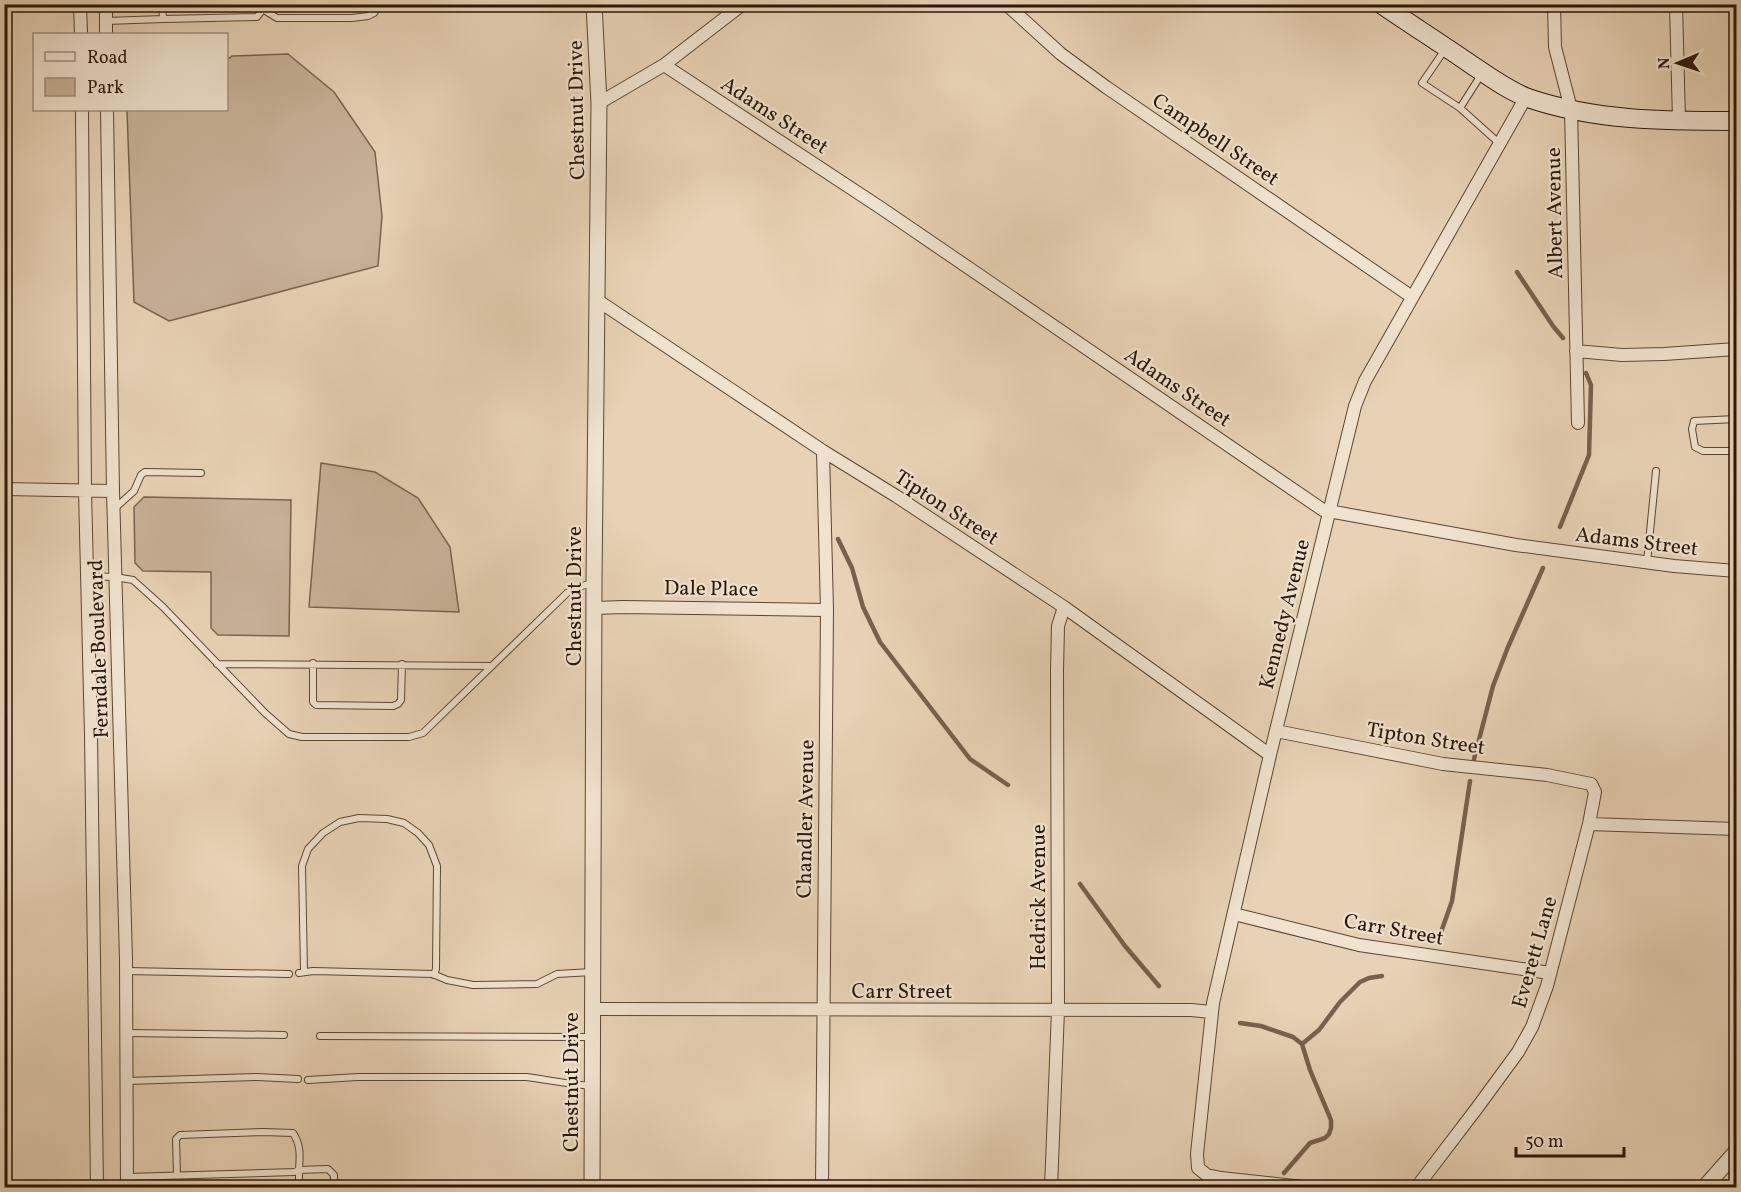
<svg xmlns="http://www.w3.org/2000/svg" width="1741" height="1192" viewBox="0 0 1741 1192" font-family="Vollkorn,serif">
<rect width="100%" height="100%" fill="#e7d2b5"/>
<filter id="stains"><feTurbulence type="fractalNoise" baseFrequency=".00333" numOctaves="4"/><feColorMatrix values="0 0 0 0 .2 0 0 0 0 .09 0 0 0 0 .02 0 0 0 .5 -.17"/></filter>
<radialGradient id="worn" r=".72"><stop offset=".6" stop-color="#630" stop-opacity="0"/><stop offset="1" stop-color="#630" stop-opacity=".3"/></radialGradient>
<path fill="#c7b298" stroke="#796450" stroke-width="1.5" d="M 288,54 L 334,92 L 375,152 L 382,216 L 378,266 L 169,321 L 134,302 L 127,110 L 226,110 L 227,60 L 232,56 Z
M 321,463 L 375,472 L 418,498 L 450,547 L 459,612 L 309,607 Z
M 144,497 L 291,500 L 289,636 L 218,635 L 211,628 L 211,572 L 143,571 L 135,563 L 134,507 Z"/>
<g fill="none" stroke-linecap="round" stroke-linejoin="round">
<path stroke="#75614d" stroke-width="4.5" d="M 1517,272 L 1553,326 L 1563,338
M 1560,527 L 1589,455 L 1591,385 L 1586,373
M 838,539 L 852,568 L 863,607 L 880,642 L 970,759 L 1008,785
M 1474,759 L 1493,686 L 1508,647 L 1543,568
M 1080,884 L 1125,946 L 1159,986
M 1439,938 L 1452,901 L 1470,781
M 1240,1023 L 1261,1026 L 1293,1037 L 1302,1044 L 1310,1070 L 1331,1120 L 1331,1128 L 1329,1134 L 1325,1138 L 1310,1143 L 1284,1173
M 1302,1044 L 1319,1030 L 1340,1002 L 1360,982 L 1369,978 L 1382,976"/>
<defs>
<path id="service" d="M 162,4 L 163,19 L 257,17 L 267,4
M 264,10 L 277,18 L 352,18 L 368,16 L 374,13 L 380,4
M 106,21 L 163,19
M 1446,48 L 1422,83 L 1460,108 L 1500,144
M 1460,108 L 1481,75
M 1736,419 L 1694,421 L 1692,429 L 1695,447 L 1703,451 L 1736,451
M 114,509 L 134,491 L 141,475 L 145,472 L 201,473
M 1647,562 L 1656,471
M 87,576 L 115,577 L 133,580 L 163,607 L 265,713 L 289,734 L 302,737 L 409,737 L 423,733 L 567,593 L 578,587 L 593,583
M 313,663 L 313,702 L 316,705 L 393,706 L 398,704 L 401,700 L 402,664
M 217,664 L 492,666
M 126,971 L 289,974
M 304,972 L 302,866 L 308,849 L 323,833 L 340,822 L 359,818 L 387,819 L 404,823 L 418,833 L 429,845 L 437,866 L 436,969 L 434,975
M 299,973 L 313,971 L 433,974 L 447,980 L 473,985 L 537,984 L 557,974 L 592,972
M 127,1033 L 284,1035
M 320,1036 L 592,1037
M 308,1080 L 358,1077 L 526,1077 C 548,1080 569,1084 591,1086
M 127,1081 L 257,1077 L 298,1079
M 127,1177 L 294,1172 L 299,1170 C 300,1156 301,1145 293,1133 L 263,1132 L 180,1135 L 176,1139 L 177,1175
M 299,1188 L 299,1170 L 328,1169 L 334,1175 L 334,1188"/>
<path id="minor" d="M 80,4 L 81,34
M 106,4 L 106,34
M 1006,4 L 1061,54 L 1106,87 L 1412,297
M 1554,4 L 1555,47 L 1571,109 L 1578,423
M 1676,4 L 1679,121
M 664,65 L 881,208 L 1323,510 L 1516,545 L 1674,566 L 1736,571
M 599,103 L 664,65 L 743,4
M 82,110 L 85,491 L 91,735 L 97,1188
M 107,110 L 113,491 L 126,960 L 127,1188
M 597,300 L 823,451 L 896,496 L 1064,607 L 1270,755
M 1576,351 L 1622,355 L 1664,354 L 1736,349
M 4,489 L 113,491
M 595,608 L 623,607 L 827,610
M 1276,731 L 1443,764 L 1547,775 L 1591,784 L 1595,792 L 1589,824 L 1547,986 L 1532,1027 L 1518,1052 L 1477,1108 L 1416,1188
M 1589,824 L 1736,829
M 1234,914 L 1359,945 L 1550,973
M 592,1009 L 1191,1010 L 1211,1012
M 822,1188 L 827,610 L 823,451
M 1051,1188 L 1058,1010 L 1057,671 L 1058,626 L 1064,607
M 1312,1188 L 1221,1178 L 1207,1175 L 1198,1168 L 1197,1154 L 1213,1003 L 1270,755 L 1355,406 L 1365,381 L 1526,97"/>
<path id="tertiary" d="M 592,1188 L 594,582 L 599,103 L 594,4
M 1704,1188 L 1736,1152"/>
<path id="secondary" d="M 1381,4 C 1410,24 1440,43 1469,63 C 1487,75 1507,90 1528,98 C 1595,121 1666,121 1736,121"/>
</defs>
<use href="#service" stroke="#5a4634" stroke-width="8"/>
<use href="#minor" stroke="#5a4634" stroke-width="14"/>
<use href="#tertiary" stroke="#5a4634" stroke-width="17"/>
<use href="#secondary" stroke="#2b1709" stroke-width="20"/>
<use href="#service" stroke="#efe2cf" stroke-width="6"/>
<use href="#minor" stroke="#efe2cf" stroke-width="12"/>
<use href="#tertiary" stroke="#efe2cf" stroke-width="15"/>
<use href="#secondary" stroke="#efe2cf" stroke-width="18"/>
</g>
<g text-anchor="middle" stroke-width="4.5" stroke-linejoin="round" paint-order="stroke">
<g font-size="21" fill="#2b1709" stroke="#efe2cf">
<text transform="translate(576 110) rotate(-91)" y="7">Chestnut Drive</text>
<text transform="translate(775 115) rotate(33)" y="7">Adams Street</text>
<text transform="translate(1216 139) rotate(34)" y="7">Campbell Street</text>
<text transform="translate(1554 213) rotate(-91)" y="7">Albert Avenue</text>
<text transform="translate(1178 387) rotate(34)" y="7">Adams Street</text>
<text transform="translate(947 507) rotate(33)" y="7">Tipton Street</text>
<text transform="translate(1637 541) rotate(7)" y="7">Adams Street</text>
<text transform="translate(711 588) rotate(1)" y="7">Dale Place</text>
<text transform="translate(574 596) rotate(-90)" y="7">Chestnut Drive</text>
<text transform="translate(1284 614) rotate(-76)" y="7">Kennedy Avenue</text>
<text transform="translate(98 649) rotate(-92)" y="7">Ferndale Boulevard</text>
<text transform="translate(1426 738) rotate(9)" y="7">Tipton Street</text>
<text transform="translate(805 819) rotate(-89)" y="7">Chandler Avenue</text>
<text transform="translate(1038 897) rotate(-90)" y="7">Hedrick Avenue</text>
<text transform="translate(1394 929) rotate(10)" y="7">Carr Street</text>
<text transform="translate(1534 952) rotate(-74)" y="7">Everett Lane</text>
<text x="902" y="998">Carr Street</text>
<text transform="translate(571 1082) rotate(-90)" y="7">Chestnut Drive</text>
</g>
</g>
<rect width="1741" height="1192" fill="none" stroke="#e7d2b5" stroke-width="24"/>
<rect x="6" y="6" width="1729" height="1180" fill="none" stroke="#2b1709" stroke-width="3"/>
<rect x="12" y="12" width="1717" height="1168" fill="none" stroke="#2b1709" stroke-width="1.5"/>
<rect x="33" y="33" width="195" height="78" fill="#efe2cf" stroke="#a19180" stroke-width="1.5"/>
<rect x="45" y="52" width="30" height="9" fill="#efe2cf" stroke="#a19180" stroke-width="1.5"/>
<text x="87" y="63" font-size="18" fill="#2b1709">Road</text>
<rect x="45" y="78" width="30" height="18" fill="#c7b298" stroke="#a19180" stroke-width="1.5"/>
<text x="87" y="93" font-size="18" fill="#2b1709">Park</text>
<g transform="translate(1678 63) rotate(268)" stroke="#efe2cf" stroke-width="4.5" paint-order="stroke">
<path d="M0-4.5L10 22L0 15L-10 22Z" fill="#2b1709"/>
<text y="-9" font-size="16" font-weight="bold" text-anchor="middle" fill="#2b1709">N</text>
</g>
<path d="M1516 1147v9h108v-9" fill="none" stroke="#2b1709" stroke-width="3"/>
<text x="1525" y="1147" font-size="18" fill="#2b1709" stroke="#efe2cf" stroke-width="4.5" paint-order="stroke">50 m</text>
<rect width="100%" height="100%" filter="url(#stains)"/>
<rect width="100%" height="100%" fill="url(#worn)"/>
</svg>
